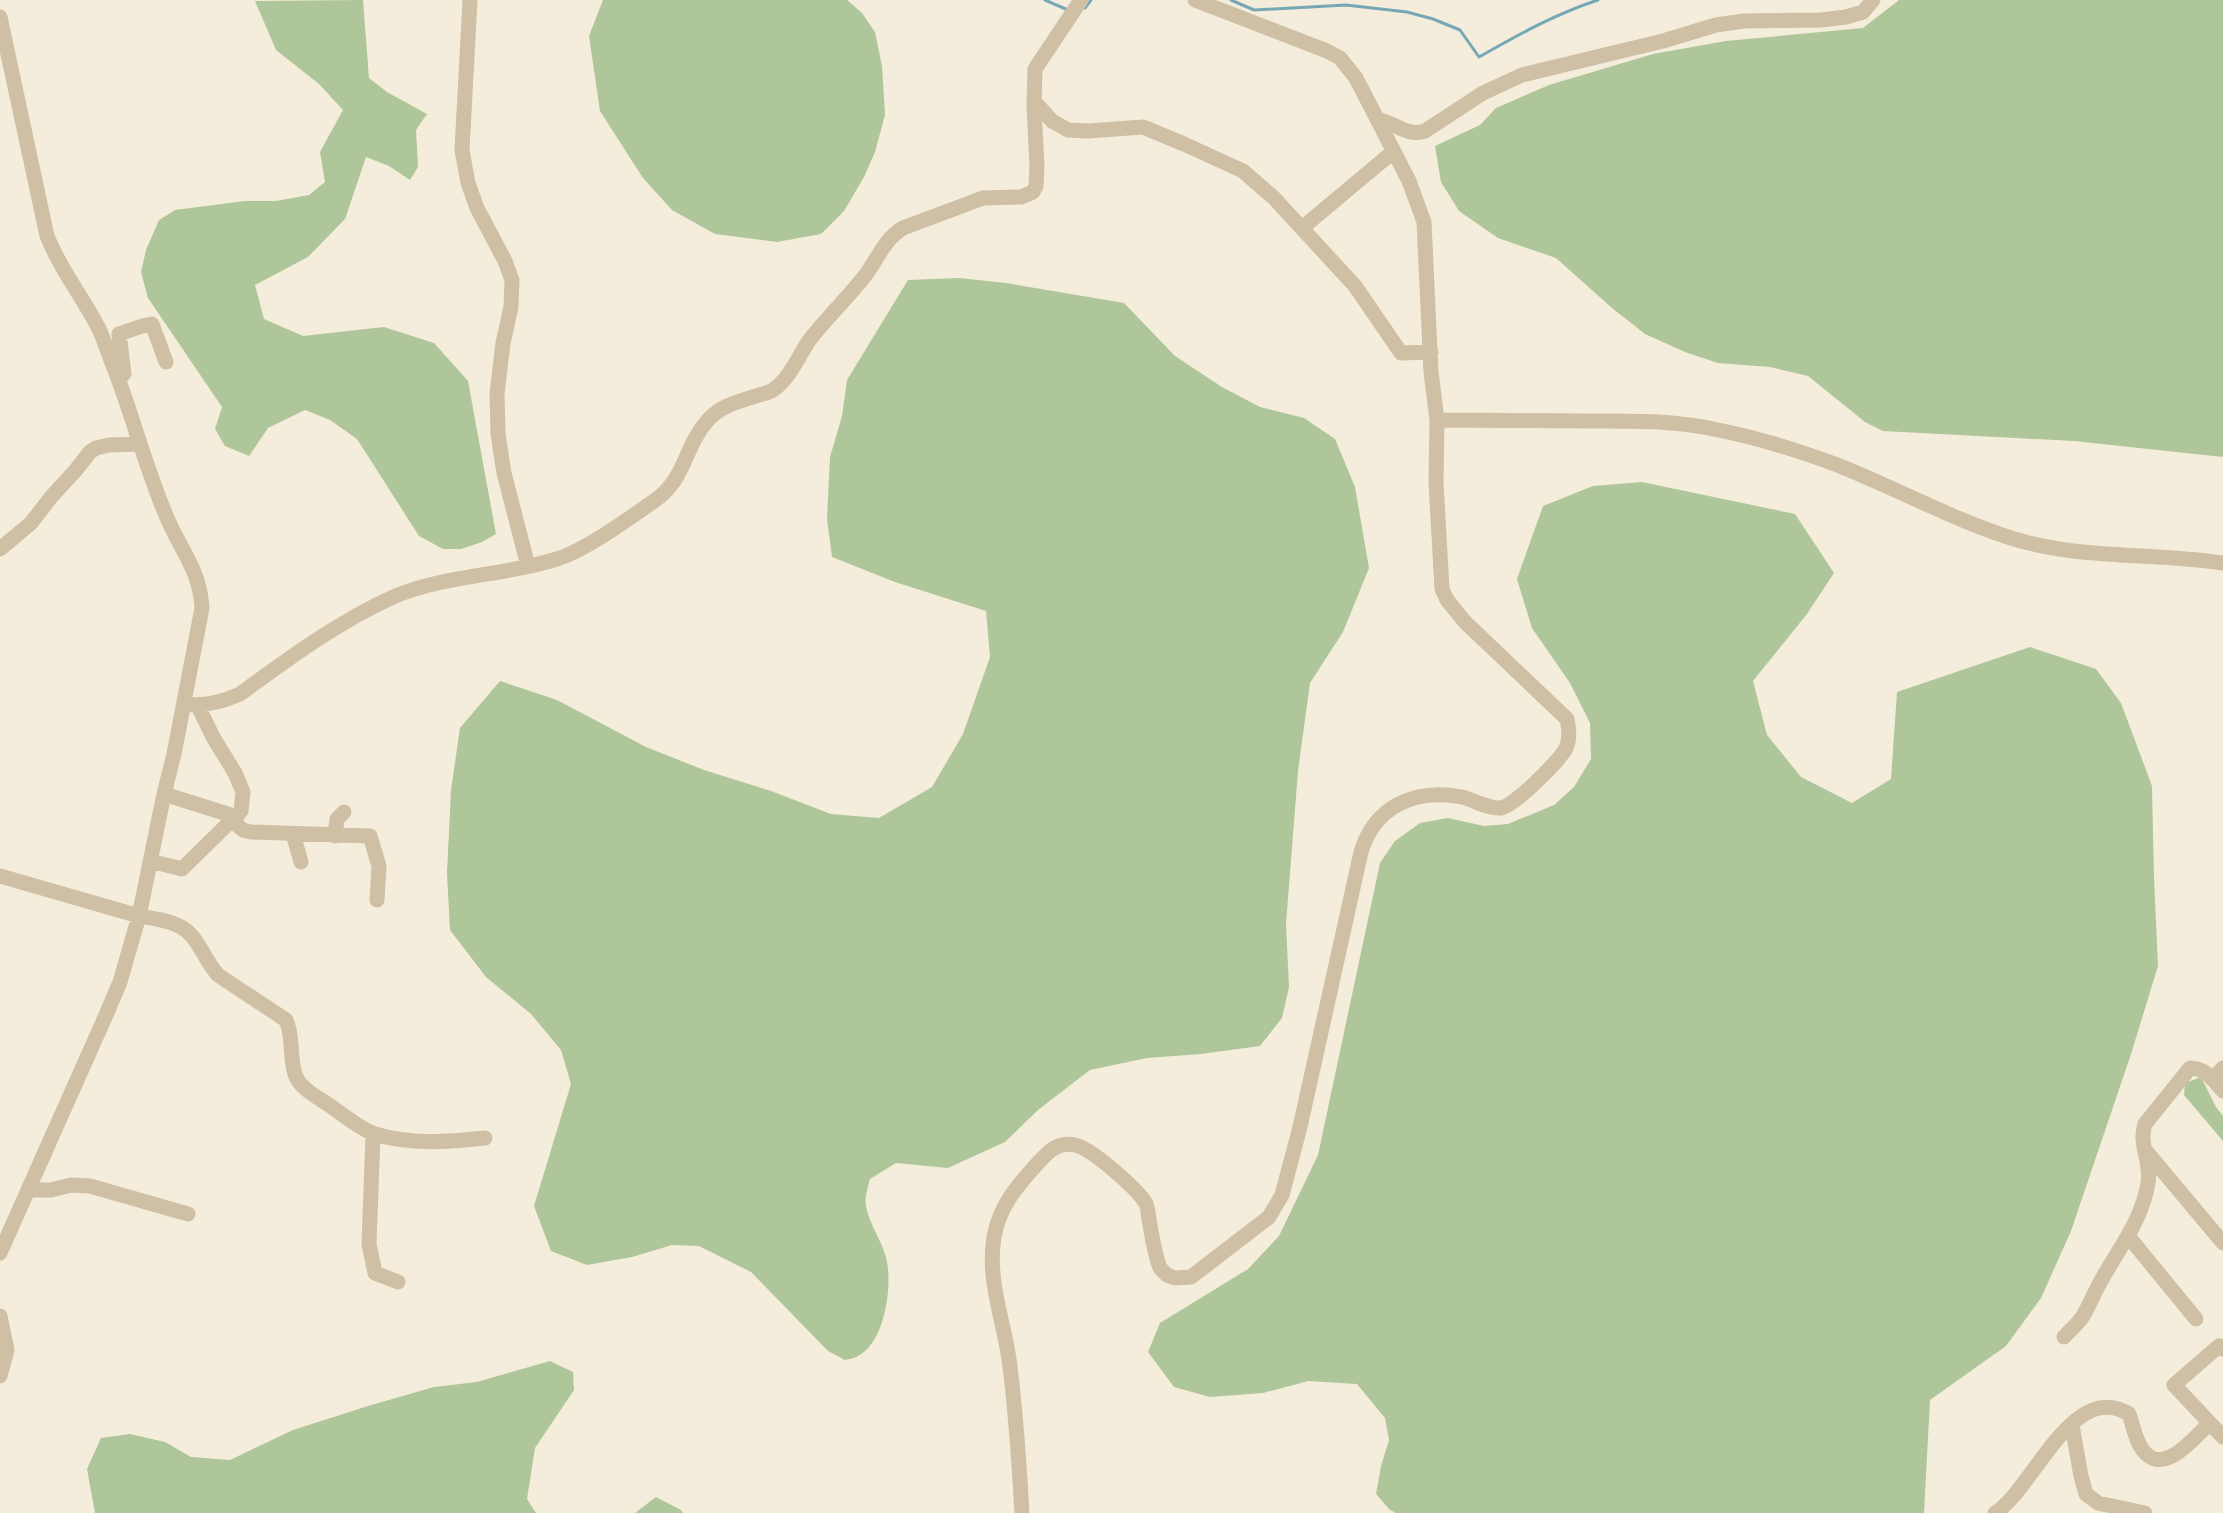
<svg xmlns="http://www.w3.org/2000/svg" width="2223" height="1513" viewBox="0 0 2223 1513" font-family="Signika,sans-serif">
<rect width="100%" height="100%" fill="#f5eddb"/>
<path fill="#aec699" d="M 363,0 L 369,78 L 387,92 L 427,114 L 416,130 L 418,167 L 410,180 L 389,166 L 366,157 L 345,219 L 308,257 L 255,285 L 264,319 L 303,336 L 384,327 L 434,343 L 468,381 L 496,534 L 482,542 L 461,549 L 443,549 L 419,536 L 357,439 L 330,420 L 305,410 L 268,428 L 249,456 L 225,446 L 215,429 L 222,407 L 148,298 L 141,272 L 146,250 L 159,220 L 175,210 L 245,201 L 276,201 L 309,195 L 325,182 L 320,152 L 343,110 L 319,84 L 276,50 L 255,1 Z
M 603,0 L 847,0 L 862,13 L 875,32 L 882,66 L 885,115 L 875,152 L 864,177 L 844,211 L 821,234 L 777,242 L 715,234 L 672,210 L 643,178 L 600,111 L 589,36 Z
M 1899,0 L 2223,0 L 2223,457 L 2074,441 L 1883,431 L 1865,422 L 1808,376 L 1770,367 L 1718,363 L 1685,352 L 1645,334 L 1612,308 L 1556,258 L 1498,238 L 1459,211 L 1441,182 L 1435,146 L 1480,125 L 1496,108 L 1549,85 L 1653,54 L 1726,41 L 1863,28 Z
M 959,278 L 1006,283 L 1124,303 L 1175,356 L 1222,387 L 1260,407 L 1304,418 L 1335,439 L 1355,487 L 1369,568 L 1343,632 L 1310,683 L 1298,771 L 1286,924 L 1289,987 L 1282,1018 L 1260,1046 L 1201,1054 L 1147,1058 L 1090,1070 L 1038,1110 L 1005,1142 L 948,1168 L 896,1163 L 870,1179 C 868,1187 864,1199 866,1206 C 869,1223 880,1238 885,1254 C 894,1280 886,1342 858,1356 C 855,1358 849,1359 845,1360 L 828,1351 L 751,1272 L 699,1246 L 672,1245 L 632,1257 L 587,1265 L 551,1251 L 534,1206 L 571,1084 L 561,1050 L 531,1014 L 486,977 L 450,930 L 447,873 L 451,790 L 460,728 L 500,681 L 557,700 L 646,747 L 704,770 L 771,791 L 831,814 L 879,818 L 932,787 L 963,734 L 990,657 L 986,611 L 895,582 L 832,557 L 827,519 L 830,457 L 842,416 L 847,380 L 908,280 Z
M 1642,482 L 1795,514 L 1834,573 L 1807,614 L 1753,681 L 1767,735 L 1801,777 L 1852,803 L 1891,779 L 1897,692 L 2030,647 L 2096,669 L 2121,703 L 2152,786 L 2154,878 L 2158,966 L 2131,1054 L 2071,1231 L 2041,1298 L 2006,1346 L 1930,1400 L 1924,1513 L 1396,1513 L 1390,1510 L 1376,1494 L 1381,1466 L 1389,1440 L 1385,1418 L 1357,1384 L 1308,1381 L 1263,1393 L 1210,1397 L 1174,1387 L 1148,1352 L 1160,1323 L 1248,1269 L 1279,1236 L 1318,1155 L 1380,863 L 1395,841 L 1420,823 L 1448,818 L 1484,826 L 1508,824 L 1554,805 L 1574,787 L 1591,759 L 1590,723 L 1570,683 L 1532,628 L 1517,579 L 1543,506 L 1593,486 Z
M 2201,1077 L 2216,1107 L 2223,1116 L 2223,1141 L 2184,1095 L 2185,1083 Z
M 550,1361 L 573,1372 L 574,1390 L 535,1448 L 527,1499 L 536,1513 L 95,1513 L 87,1469 L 101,1438 L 130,1434 L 165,1442 L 191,1457 L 230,1460 L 293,1430 L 368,1406 L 434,1387 L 477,1382 Z
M 656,1497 L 681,1510 L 683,1513 L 635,1513 Z"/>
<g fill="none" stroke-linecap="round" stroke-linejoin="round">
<path stroke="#76a7b5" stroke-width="3" d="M 1045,0 L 1068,10
M 1231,0 L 1254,10 L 1346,5 L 1407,12 L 1433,19 L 1460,30 L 1479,57 C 1518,35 1555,14 1598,0
M 1085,8 L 1091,0"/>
<path stroke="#cebfa5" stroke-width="15" d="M 470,0 L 462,150 L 468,183 L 477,208 L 505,261 L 512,280 L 511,307 L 503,343 L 497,394 L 498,434 L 504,473 L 528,566
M 0,17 L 47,236 C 61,271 81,294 98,327 C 104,339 108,353 113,365 C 133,416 146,470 168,520 C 182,552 200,571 202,608 L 174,754 L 164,794 L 139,916 L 120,982 L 106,1015 L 0,1253
M 1034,101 L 1052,121 L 1068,130 L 1088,131 L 1143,127 L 1184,144 L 1243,171 L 1274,198 L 1355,286 L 1401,353 L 1431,352
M 1378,120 C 1395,122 1406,137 1425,131 L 1483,93 L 1522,75 L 1663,41 L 1716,25 L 1744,21 L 1821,20 L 1846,17 L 1863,12 L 1873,0
M 1302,228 L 1394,151
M 124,374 L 119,334 L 142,326 L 152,324 L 166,362
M 1437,420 C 1487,420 1537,421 1587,421 C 1631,421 1674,420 1718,430 C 1759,438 1800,451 1840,466 C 1897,489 1952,519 2011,538 C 2081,560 2152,552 2223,563
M 0,549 L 31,523 L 52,496 L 75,471 L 90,452 L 96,448 L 109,445 L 139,444
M 184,704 C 204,707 222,702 240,694 C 288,659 338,622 393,597 C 444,575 504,576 557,559 C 586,550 628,519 654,501 C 686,480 684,446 708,420 C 722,405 738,402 756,396 C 762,394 769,393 773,390 C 789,379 798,358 808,342 C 826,318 849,297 867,273 C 879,256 885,239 903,228 L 983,198 L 1021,197 L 1033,192 L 1036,186 L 1037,167 L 1034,106 L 1035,69 L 1081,0
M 164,794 L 237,817
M 232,821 L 243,830 L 251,832 L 370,836 L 379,866 L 377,900
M 293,834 L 301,862
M 335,836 L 337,819 L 344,812
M 150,861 L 182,869 L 241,811 L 243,792 L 235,773 L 213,737 L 198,706
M 0,876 L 139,916 C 156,919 180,921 192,936 C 202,948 207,963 218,975 L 286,1020 C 294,1038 289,1056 295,1074 C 299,1088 317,1097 329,1105 C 341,1113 361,1130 375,1134 C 411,1145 449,1142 485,1138
M 2212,1079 L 2223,1068
M 373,1134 L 369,1244 L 375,1273 L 398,1282
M 2146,1151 L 2223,1243
M 28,1190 L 51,1190 L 71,1185 L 90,1186 L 188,1214
M 2128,1236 L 2196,1319
M 0,1316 L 7,1350 L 0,1376
M 2064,1337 C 2070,1330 2078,1324 2083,1316 C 2090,1304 2095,1291 2102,1279 C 2120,1247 2142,1220 2148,1183 C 2152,1163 2138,1144 2145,1124 L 2190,1068 C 2206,1068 2213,1080 2223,1091
M 2223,1349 L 2219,1346 L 2174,1385 L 2223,1437
M 2072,1425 L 2081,1476 L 2086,1494 L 2098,1503 L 2145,1513
M 1022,1513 C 1019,1461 1016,1410 1009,1359 C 1003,1318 987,1279 994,1237 C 999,1207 1017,1186 1037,1164 C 1048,1152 1058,1141 1075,1145 C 1091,1148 1136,1188 1145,1202 C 1148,1206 1148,1214 1149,1219 C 1152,1236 1154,1253 1160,1268 L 1167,1275 L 1175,1278 L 1191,1277 L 1269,1217 L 1282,1195 L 1300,1127 L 1361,852 C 1375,806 1415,788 1462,797 C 1474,800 1488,809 1501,808 C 1513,807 1563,758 1567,746 C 1570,737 1569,728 1567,719 L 1465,622 L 1447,600 L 1442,589 L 1436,482 L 1437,420 L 1431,372 L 1424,222 L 1409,181 L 1356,78 L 1340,58 L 1327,51 L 1195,0
M 1995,1513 C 2033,1490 2072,1379 2129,1414 C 2133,1425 2135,1439 2142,1449 C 2163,1479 2194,1437 2210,1423"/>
</g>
</svg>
